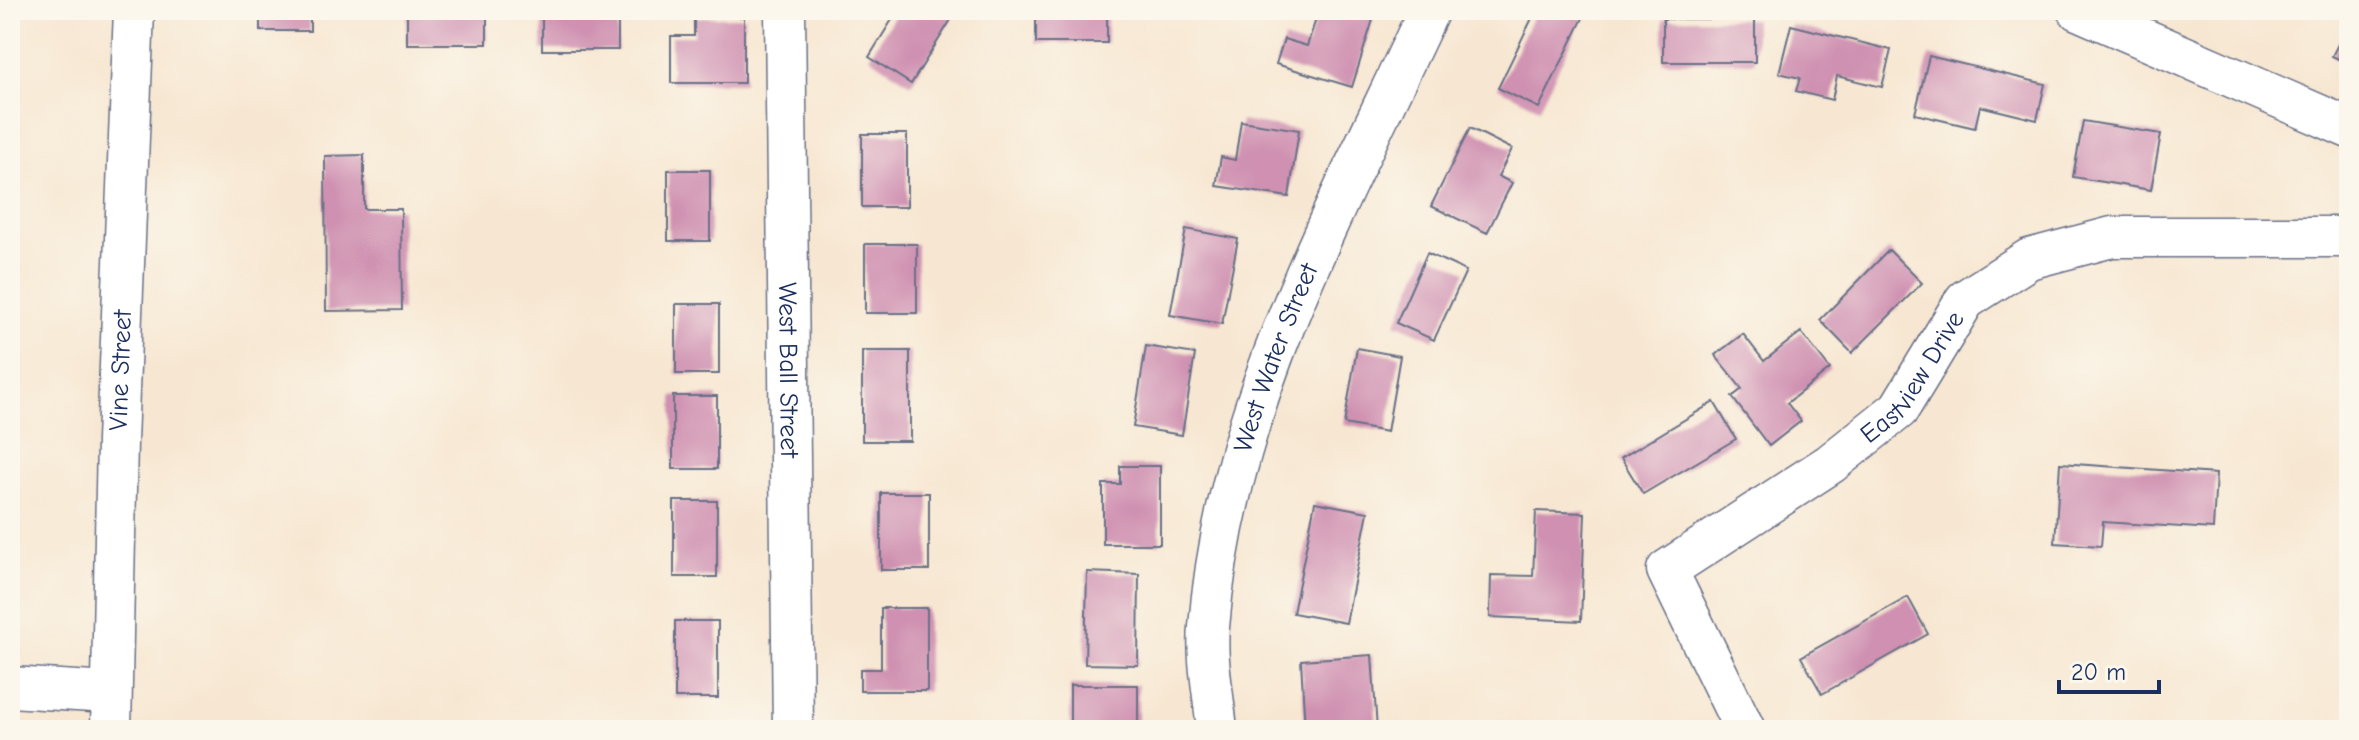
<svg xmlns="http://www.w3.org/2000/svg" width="2359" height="740" viewBox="0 0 2359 740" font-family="'Comic Neue',sans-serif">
<rect width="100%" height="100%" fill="#fbf7ec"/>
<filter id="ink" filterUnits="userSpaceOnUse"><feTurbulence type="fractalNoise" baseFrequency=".0125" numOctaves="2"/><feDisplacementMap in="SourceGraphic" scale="16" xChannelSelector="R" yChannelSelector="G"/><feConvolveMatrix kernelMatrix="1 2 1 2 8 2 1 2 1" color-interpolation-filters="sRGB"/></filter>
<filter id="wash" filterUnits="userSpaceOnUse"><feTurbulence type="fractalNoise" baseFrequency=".006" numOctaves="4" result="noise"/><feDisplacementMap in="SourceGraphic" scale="32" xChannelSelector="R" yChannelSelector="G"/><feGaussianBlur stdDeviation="1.8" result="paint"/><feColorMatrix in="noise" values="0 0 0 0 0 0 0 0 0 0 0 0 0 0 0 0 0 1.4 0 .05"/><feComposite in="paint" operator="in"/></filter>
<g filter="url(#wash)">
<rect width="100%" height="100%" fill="#f7e7d2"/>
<g id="blocks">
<path fill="#cf90b1" d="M 260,10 L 310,10 L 310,31 L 260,31 Z
M 407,10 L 487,10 L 487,44 L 407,44 Z
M 542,10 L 618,10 L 618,50 L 542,50 Z
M 898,10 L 940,10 L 952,18 L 911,84 L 869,57 Z
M 1036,10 L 1107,10 L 1107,43 L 1036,43 Z
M 1319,10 L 1376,10 L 1352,87 L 1276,64 L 1284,39 L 1307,46 Z
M 1536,10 L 1572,10 L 1584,16 L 1539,108 L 1498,88 Z
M 694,17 L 744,17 L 744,83 L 671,83 L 671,36 L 694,36 Z
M 1663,19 L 1755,19 L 1755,62 L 1663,62 Z
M 2349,23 L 2349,64 L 2332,56 Z
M 1791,25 L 1891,50 L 1882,87 L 1837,76 L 1832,100 L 1796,91 L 1800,78 L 1779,73 Z
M 1929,56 L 2045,84 L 2037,120 L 1980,106 L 1975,128 L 1915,114 Z
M 1241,121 L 1299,130 L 1289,197 L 1216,186 L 1221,157 L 1235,160 Z
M 2083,121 L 2161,134 L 2151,190 L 2073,177 Z
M 1470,128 L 1512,149 L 1498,176 L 1512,183 L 1487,233 L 1431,206 Z
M 862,134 L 907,134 L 907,207 L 862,207 Z
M 364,155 L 364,209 L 401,209 L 402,310 L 326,311 L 325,156 Z
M 668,170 L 710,170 L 710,241 L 668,241 Z
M 1186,229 L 1238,239 L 1222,324 L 1170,315 Z
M 865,244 L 917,244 L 917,313 L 865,313 Z
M 1889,250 L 1922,283 L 1852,353 L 1820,320 Z
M 1427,253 L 1466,271 L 1434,340 L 1396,323 Z
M 676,304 L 719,304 L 719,374 L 676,374 Z
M 1801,332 L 1830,369 L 1787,403 L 1801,421 L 1769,446 L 1732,397 L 1742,389 L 1715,355 L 1743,334 L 1764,361 Z
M 1146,346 L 1195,354 L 1182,435 L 1133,427 Z
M 1357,348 L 1400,356 L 1387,432 L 1344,424 Z
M 862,351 L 910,351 L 910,441 L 862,441 Z
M 673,396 L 717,396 L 717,469 L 673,469 Z
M 1714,402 L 1736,439 L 1643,494 L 1621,458 Z
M 2060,463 L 2216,474 L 2213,529 L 2103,522 L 2101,546 L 2055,543 Z
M 1120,466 L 1160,466 L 1160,544 L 1103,544 L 1103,484 L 1120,484 Z
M 881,493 L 929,493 L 929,570 L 881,570 Z
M 674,501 L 717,501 L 717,577 L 674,577 Z
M 1315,502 L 1368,512 L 1346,623 L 1293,613 Z
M 1536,511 L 1585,513 L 1581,621 L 1490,617 L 1491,575 L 1533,576 Z
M 1087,572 L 1139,574 L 1138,665 L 1085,664 Z
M 1908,597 L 1928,634 L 1822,694 L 1801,657 Z
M 881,608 L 927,608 L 927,691 L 860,691 L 860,669 L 881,669 Z
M 675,621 L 718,621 L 718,698 L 675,698 Z
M 1372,655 L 1377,730 L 1305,730 L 1301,660 Z
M 1070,685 L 1138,685 L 1138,730 L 1070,730 Z"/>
</g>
</g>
<g filter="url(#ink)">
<use href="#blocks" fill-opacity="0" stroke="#686f87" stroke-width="2"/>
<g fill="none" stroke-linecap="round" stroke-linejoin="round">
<defs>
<g id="minor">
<path id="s1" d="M 785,10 L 793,730"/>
<path d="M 2078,10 L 2349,128"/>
<path d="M 10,687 L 110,693"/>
<path id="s2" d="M 111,730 L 117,441 L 134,10"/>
<path id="s3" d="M 1217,730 C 1214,697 1206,660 1209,627 C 1226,406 1337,208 1429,10"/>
<path id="s4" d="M 1745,730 L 1667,570 L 1830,464 L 1899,409 L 1965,300 L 2029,259 L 2112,237 L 2349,237"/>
</g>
</defs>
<use href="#minor" stroke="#686f87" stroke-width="43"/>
<use href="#minor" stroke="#fff" stroke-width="40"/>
</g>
</g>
<g text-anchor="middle" stroke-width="6" stroke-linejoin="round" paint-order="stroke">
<g font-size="26" fill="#1b2f5e" stroke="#fbf7ec">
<text dy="9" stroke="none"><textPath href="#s3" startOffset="382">West Water Street</textPath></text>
<text dy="9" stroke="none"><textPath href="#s2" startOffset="360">Vine Street</textPath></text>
<text dy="9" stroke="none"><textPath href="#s1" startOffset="360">West Ball Street</textPath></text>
<text dy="9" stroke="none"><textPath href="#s4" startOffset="494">Eastview Drive</textPath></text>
</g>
</g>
<rect width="2359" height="740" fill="none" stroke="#fbf7ec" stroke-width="40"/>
<path d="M2059 680v12h100v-12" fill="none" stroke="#1b2f5e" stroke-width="4"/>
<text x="2071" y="680" font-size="24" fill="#1b2f5e" stroke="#fbf7ec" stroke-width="6" paint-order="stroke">20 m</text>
</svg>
